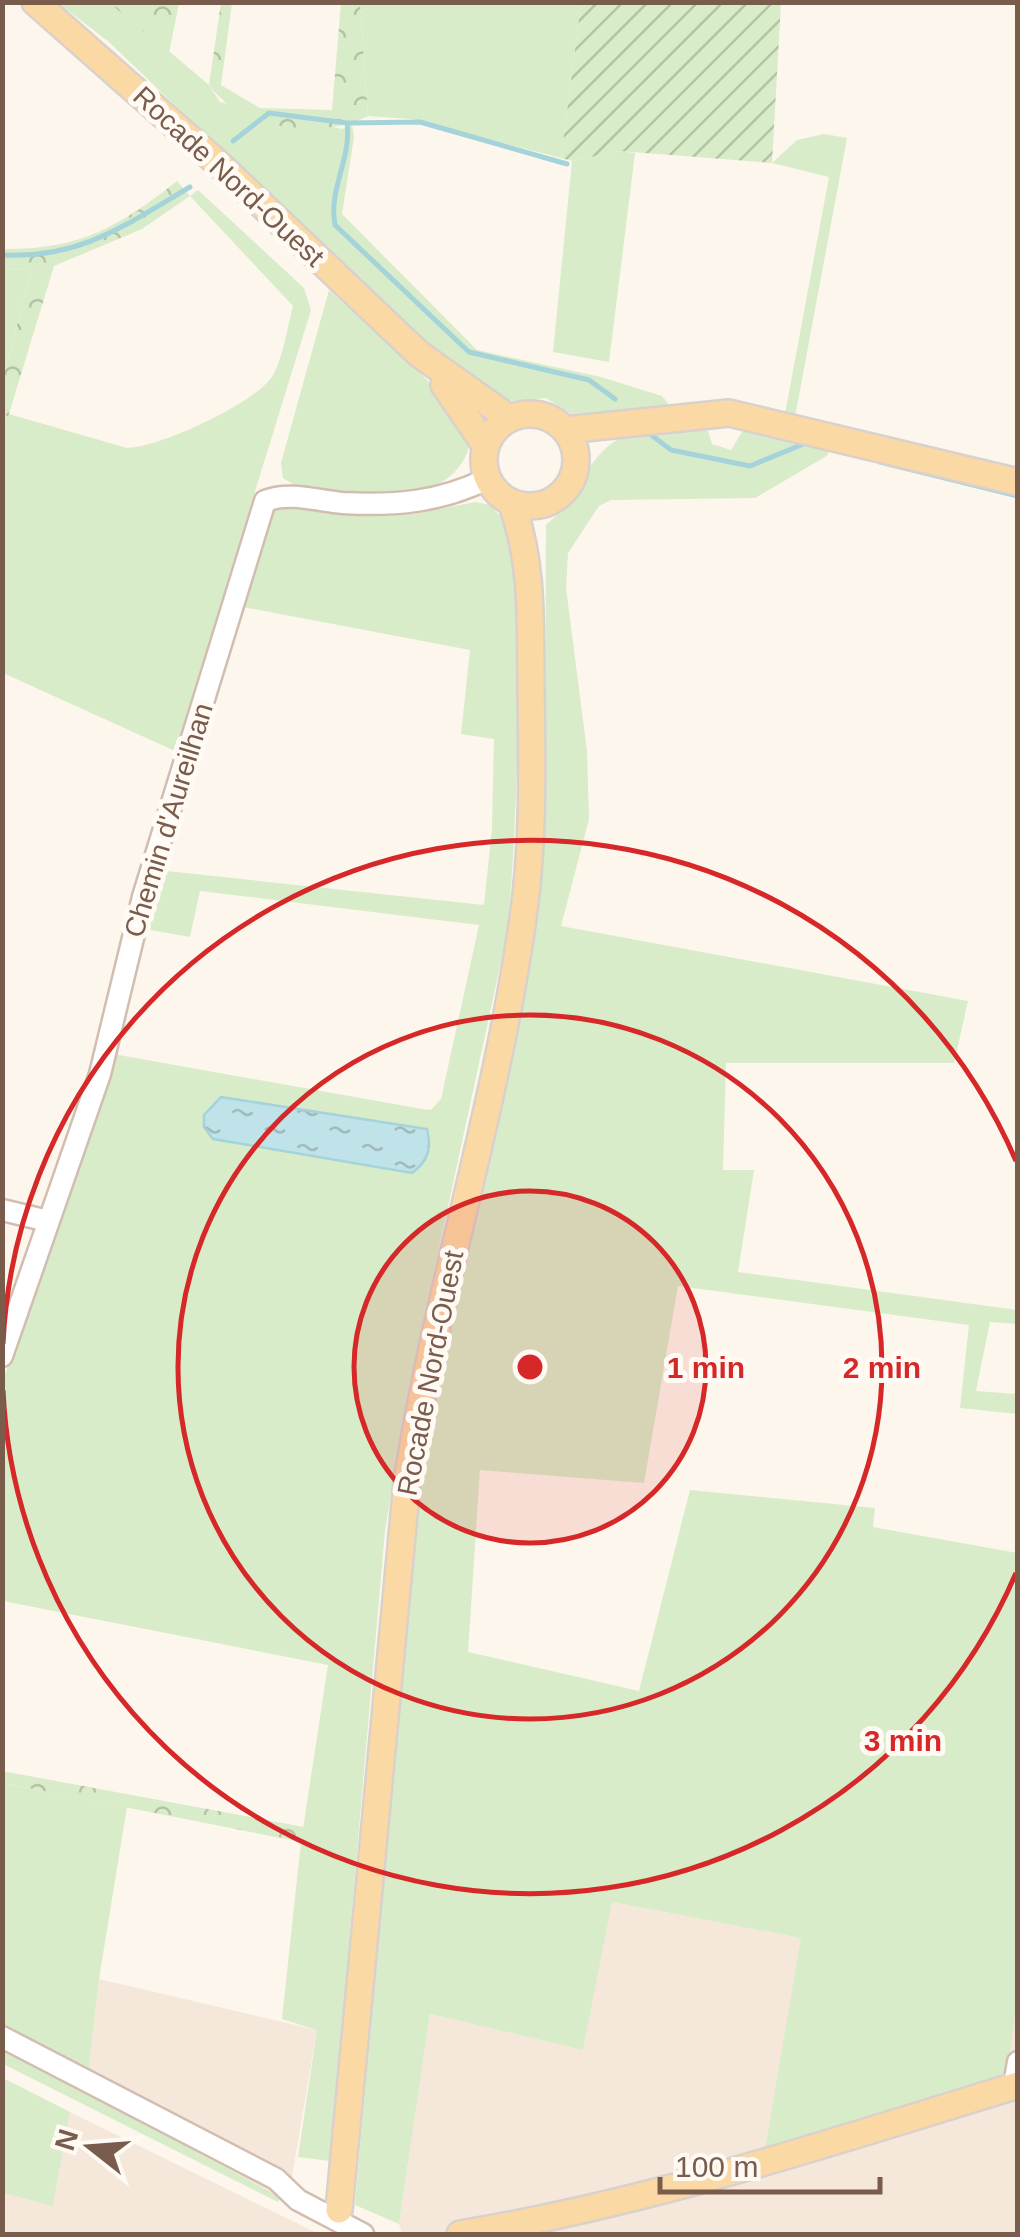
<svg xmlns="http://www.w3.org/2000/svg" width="1020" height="2237" viewBox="0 0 1020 2237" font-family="Arial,sans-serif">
<defs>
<pattern id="forest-crowns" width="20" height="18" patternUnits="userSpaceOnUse" patternTransform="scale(2.5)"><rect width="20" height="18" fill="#d8ecc9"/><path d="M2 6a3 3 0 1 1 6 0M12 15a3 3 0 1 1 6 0" fill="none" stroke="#b4c2a5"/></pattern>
<pattern id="garden-furrows" width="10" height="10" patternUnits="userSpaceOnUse" patternTransform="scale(2.5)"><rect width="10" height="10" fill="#d8ecc9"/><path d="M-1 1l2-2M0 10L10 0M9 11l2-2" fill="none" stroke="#b4c2a5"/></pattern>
<pattern id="water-ripples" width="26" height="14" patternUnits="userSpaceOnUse" patternTransform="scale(2.5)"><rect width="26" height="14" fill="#bfe3e8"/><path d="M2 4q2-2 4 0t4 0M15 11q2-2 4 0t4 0" fill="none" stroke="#a0bbbe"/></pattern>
</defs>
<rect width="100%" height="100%" fill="#fdf6ec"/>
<path fill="#f5e8da" d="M 611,1902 L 802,1938 L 765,2147 L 1006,2076 L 1017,1991 L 1017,2234 L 402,2234 L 399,2224 L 430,2014 L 583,2050 Z
M 99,1979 L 317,2030 L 290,2188 L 280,2197 L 86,2091 Z
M 70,2112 L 319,2234 L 3,2234 L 3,2193 L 53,2205 Z"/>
<path fill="#d8ecc9" d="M 58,3 L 112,3 L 209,85 L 220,102 L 342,129 L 352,124 L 354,137 L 342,214 L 477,350 L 601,377 L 662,396 L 668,403 L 665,408 L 571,414 L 546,398 L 513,401 L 492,396 L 408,329 L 109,42 Z
M 360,3 L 581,3 L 561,158 L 411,119 L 368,116 Z
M 824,134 L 847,138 L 795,417 L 785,414 L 829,177 L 772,163 L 797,140 Z
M 619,151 L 635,153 L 609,362 L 553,352 L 572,161 Z
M 198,190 L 304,288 L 311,310 L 175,751 L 3,673 L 2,412 L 127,448 C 158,448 257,403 273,375 C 284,356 287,327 293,306 L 190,196 Z
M 32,269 L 3,378 L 3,270 Z
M 329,290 C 362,321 456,396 468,435 C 471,446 467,455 461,464 C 434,508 322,506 283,478 L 281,463 Z
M 700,427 L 708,431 L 712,444 L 731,450 L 742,432 L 751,429 L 828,446 L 828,455 L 755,498 L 611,500 L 599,506 L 568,553 L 566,588 L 587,751 L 589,819 L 561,926 L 968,1001 L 954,1063 L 726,1063 L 723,1170 L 754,1170 L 738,1272 L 1017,1310 L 1017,1324 L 990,1322 L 976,1391 L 1017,1394 L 1017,1414 L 960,1408 L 969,1325 L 678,1286 L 644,1483 L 480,1470 L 468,1652 L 639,1691 L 690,1490 L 875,1508 L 873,1527 L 1017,1553 L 1018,1991 L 1007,2076 L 765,2148 L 801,1938 L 612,1902 L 583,2050 L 430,2014 L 399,2224 L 355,2205 L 410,1581 L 429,1427 L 537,921 L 545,796 L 546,525 C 577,500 587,454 622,437 C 643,427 677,430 700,427 Z
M 476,502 L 490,505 L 517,534 C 519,668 520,800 507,934 L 406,1401 L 385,1531 L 330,2161 L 298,2157 L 317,2030 L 282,2019 L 301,1842 L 328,1665 L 3,1601 L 3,1380 L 113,1054 L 422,1109 L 431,1110 L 441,1099 L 479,925 L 200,891 L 190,937 L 139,928 L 157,870 L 484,905 L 492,828 L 494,739 L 461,734 L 470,650 L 243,607 L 272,507 L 360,516 L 413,514 Z
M 2,1783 L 127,1807 L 99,1979 L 88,2075 L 3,2030 Z
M 2,2047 L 280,2197 L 278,2202 L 3,2064 Z
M 3,2078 L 70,2112 L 53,2206 L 3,2193 Z"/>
<path fill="url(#forest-crowns)" d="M 112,3 L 179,3 L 169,53 L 112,5 Z
M 221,3 L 232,3 L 221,85 L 260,108 L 332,110 L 341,3 L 360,3 L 368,116 C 321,140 241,130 209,85 Z
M 177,181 L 190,196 L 142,229 L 54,266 L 8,417 L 3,412 L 3,378 L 32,269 L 3,270 L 3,249 C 79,250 119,227 177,181 Z
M 2,1771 L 304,1827 L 301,1842 L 3,1783 Z"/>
<path fill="url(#garden-furrows)" d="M 581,3 L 781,3 L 772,163 L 619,151 L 572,161 L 561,158 Z"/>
<path fill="url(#water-ripples)" stroke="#a5d3da" stroke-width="2.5" d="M 221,1097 L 427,1129 C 432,1149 428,1161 412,1173 L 213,1139 L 204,1127 L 204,1115 Z"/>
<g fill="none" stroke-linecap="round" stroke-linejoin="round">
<path stroke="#a5d3da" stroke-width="5" d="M 347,123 L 420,122 L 567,164
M 233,141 L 269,113 L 347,123 C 352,158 328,189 335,225 L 469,352 L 589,380 L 615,399
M 2,255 C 81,259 125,225 190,187
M 650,434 L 671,450 L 750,466 L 806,443
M 880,462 L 1018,496"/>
<defs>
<path id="minor" d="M 2,1210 L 48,1221
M 2,1356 L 100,1074 L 143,897 L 265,501 C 289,491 318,501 343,503 C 395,506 440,502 487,479
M 2,2037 L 276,2179 L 298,2200 L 363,2234
M 1014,2086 L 1018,2062"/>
<path id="major" d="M 35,2 L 221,166 L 419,354 L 509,418
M 444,385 L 485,445
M484 460a46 46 0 1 1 92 0a46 46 0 1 1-92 0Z
M 565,430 L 729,413 L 1018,482
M 339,2210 L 407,1482 C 436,1295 495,1113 522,925 C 534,847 532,768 531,690 C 530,626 534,563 511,502
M 460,2234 C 649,2203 835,2141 1018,2085"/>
</defs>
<use href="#minor" stroke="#d1beb0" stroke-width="25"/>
<use href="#major" stroke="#dad1cd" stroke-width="30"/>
<use href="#minor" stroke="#fff" stroke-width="20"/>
<use href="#major" stroke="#fbd9a5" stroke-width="25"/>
</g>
<circle cx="530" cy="1367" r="176" fill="#d62828" fill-opacity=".12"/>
<g fill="none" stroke="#d62828" stroke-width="5">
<circle cx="530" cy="1367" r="176"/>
<circle cx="530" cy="1367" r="352"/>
<path d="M1016 1573A528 528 0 0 1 3 1390M3 1344A528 528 0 0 1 1016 1161"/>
</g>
<g text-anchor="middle" stroke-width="10" stroke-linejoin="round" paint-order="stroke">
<g font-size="28" fill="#7a5c4d" stroke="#fffaf3">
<text transform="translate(229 176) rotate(43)" y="10">Rocade Nord-Ouest</text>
<text transform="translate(168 820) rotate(-73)" y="10">Chemin d'Aureilhan</text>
<text transform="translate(430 1373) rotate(-79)" y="10">Rocade Nord-Ouest</text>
</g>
</g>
<circle cx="530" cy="1367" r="15" fill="#d62828" stroke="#fffaf3" stroke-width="5"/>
<g font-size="30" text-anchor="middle" font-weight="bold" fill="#d62828" stroke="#fffaf3" stroke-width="10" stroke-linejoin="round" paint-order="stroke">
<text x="706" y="1378">1 min</text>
<text x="882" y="1378">2 min</text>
<text x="903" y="1751">3 min</text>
</g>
<rect width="1020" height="2237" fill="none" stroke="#7a5c4d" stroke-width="10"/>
<g transform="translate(90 2147) rotate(287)" stroke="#fffaf3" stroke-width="8" paint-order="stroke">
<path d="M0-8L18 38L0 25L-18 38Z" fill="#7a5c4d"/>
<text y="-15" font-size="28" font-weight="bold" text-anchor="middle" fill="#7a5c4d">N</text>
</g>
<path d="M660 2177v15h220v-15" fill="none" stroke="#7a5c4d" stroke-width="5"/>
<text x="675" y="2177" font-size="30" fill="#7a5c4d" stroke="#fffaf3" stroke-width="8" paint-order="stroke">100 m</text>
</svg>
